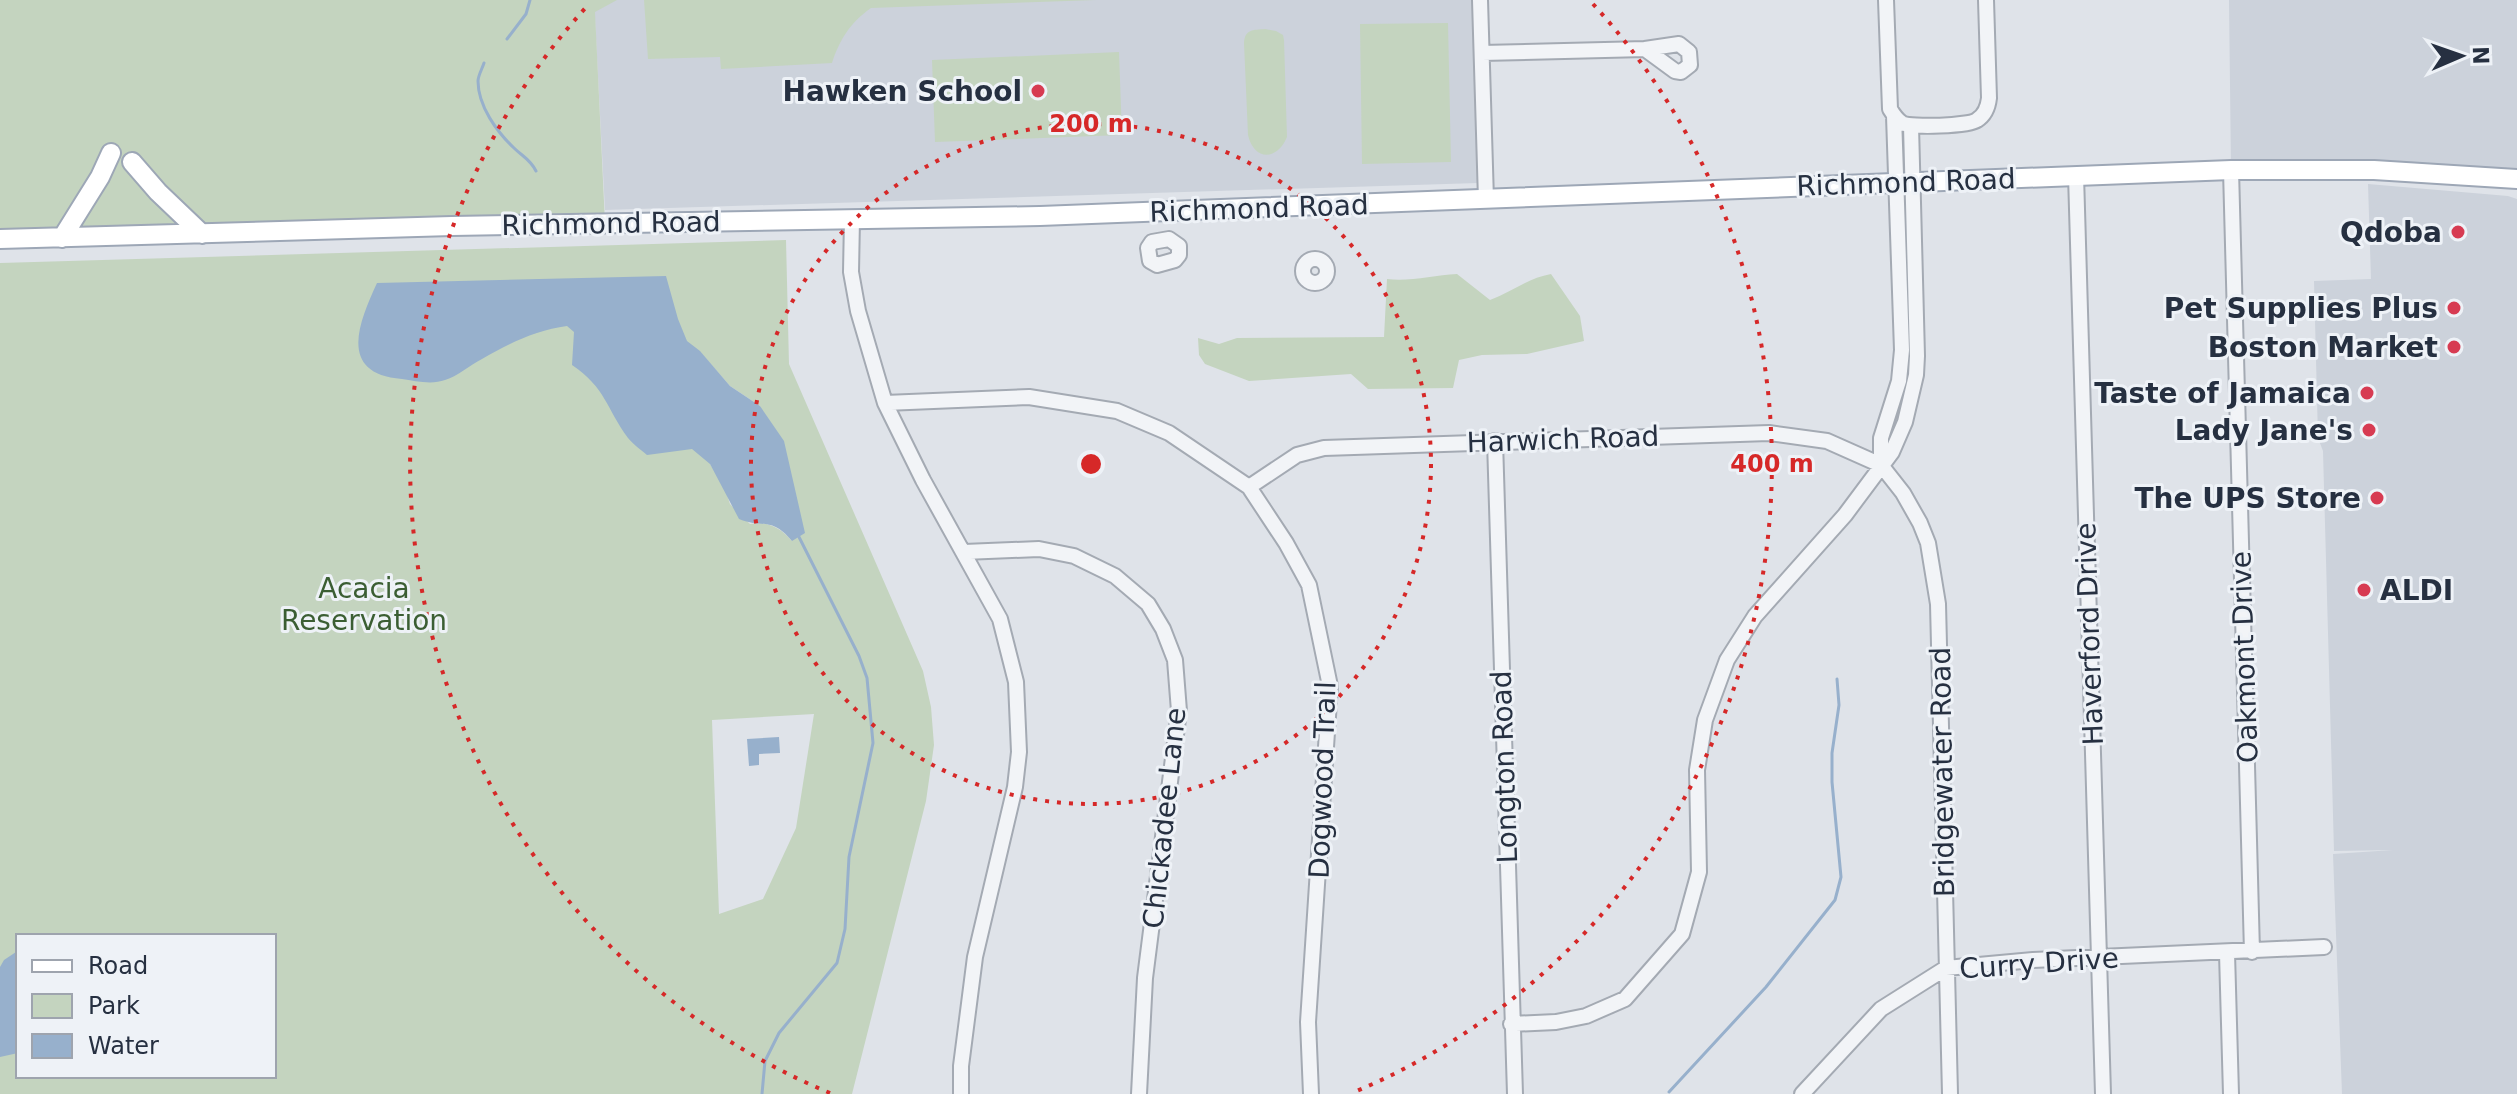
<svg xmlns="http://www.w3.org/2000/svg" width="2517" height="1094" viewBox="0 0 2517 1094" font-family="'DejaVu Sans',sans-serif">
<rect width="100%" height="100%" fill="#dfe3e9"/>
<path fill="#ccd2db" d="M 594,0 L 1475,0 L 1478,183 L 605,210 Z
M 2229,0 L 2517,0 L 2517,179 L 2231,170 Z
M 2368,184 L 2508,196 L 2517,199 L 2517,1094 L 2342,1094 L 2333,854 L 2393,850 L 2334,851 L 2323,451 L 2318,438 L 2314,281 L 2371,279 Z"/>
<path fill="#c4d4bf" fill-rule="evenodd" d="M 0,0 L 617,0 L 595,12 L 605,223 L 0,239 Z
M 644,0 L 1096,0 L 871,8 C 850,23 840,39 832,63 L 721,69 L 720,57 L 648,59 Z
M 1448,23 L 1451,162 L 1362,164 L 1360,24 Z
M 1265,29 L 1276,31 L 1283,35 L 1284,40 L 1287,137 C 1277,161 1254,161 1248,135 L 1244,43 C 1245,29 1253,30 1265,29 Z
M 1119,52 L 1122,135 L 935,142 L 932,60 Z
M 786,240 L 789,364 L 923,671 L 931,707 L 934,745 L 926,801 L 852,1094 L 0,1094 L 0,263 ZM 701,353 L 730,386 L 760,406 L 792,541 C 780,527 768,521 750,524 L 730,504 L 724,486 L 710,464 ZM 814,714 L 796,828 L 763,899 L 719,914 L 712,720 ZM 18,936 L 274,936 L 274,1076 L 18,1076 Z
M 1457,274 L 1490,300 C 1512,292 1528,278 1551,274 L 1580,316 L 1584,341 L 1527,354 L 1482,355 L 1459,360 L 1453,388 L 1368,389 L 1351,374 L 1249,381 L 1205,364 L 1199,355 L 1198,338 L 1219,344 L 1237,338 L 1384,337 L 1387,279 C 1409,282 1434,275 1457,274 Z"/>
<path fill="#97b0cc" d="M 666,276 L 678,319 L 687,341 L 700,351 L 730,386 L 760,406 L 784,441 L 805,533 L 792,541 C 771,516 763,529 739,519 L 710,464 L 692,449 L 647,455 C 641,450 633,444 628,438 C 606,408 606,388 572,365 L 574,332 L 567,326 C 537,330 509,343 482,359 C 470,365 458,376 445,380 C 432,385 415,381 402,379 C 338,374 358,324 377,283 Z
M 779,737 L 780,753 L 759,754 L 759,765 L 749,766 L 747,739 Z
M 16,952 L 18,1053 L 0,1057 L 0,967 L 4,960 Z"/>
<g fill="none" stroke-linecap="round" stroke-linejoin="round">
<path stroke="#97b0cc" stroke-width="3" d="M 507,39 L 526,14 L 530,0
M 484,63 C 482,69 478,76 478,81 C 478,106 497,132 514,148 C 523,157 530,159 536,171
M 1669,1092 L 1766,987 L 1835,900 L 1841,877 L 1832,782 L 1832,753 L 1839,705 L 1837,679
M 762,1094 L 765,1061 L 779,1033 L 837,963 L 845,929 L 849,857 L 873,743 L 867,678 L 859,656 L 799,537"/>
<defs>
<path id="minor" d="M 1480,0 L 1486,200
M 1886,0 L 1890,109 C 1893,114 1897,120 1902,123 C 1911,128 1969,126 1977,120 C 1985,115 1988,107 1989,98 L 1986,0
M 1482,53 L 1645,49 L 1675,71 L 1681,72 L 1690,65 L 1689,52 L 1679,44 L 1645,49
M 2231,170 L 2252,952
M 2076,175 L 2103,1094
M 852,219 L 851,272 L 858,311 L 885,403 L 923,480 L 1000,619 L 1016,682 L 1019,752 L 1015,787 L 975,957 L 961,1066 L 961,1094
M 1169,239 L 1179,246 L 1179,255 L 1175,260 L 1157,265 L 1150,261 L 1148,248 L 1152,242 Z
M1303 271a12 12 0 1 1 24 0a12 12 0 1 1-24 0Z
M 885,403 L 1029,397 L 1117,411 L 1169,433 L 1249,487 L 1286,543 L 1309,585 L 1330,686 L 1308,1022 L 1311,1094
M 1495,441 L 1515,1094
M 1881,465 L 1881,438 L 1899,381 L 1902,350 L 1894,116
M 1249,487 L 1297,455 L 1324,448 L 1769,433 L 1827,441 L 1881,465 L 1903,493 L 1920,523 L 1928,543 L 1938,604 L 1950,1094
M 964,552 L 1039,549 L 1074,556 L 1115,576 L 1148,604 L 1163,629 L 1175,660 L 1179,711 L 1145,978 L 1139,1094
M 2227,953 L 2231,1094
M 1511,1024 L 1556,1022 L 1586,1016 L 1625,999 L 1682,934 L 1699,872 L 1697,770 L 1705,720 L 1727,660 L 1755,616 L 1845,515 L 1892,452 L 1905,422 L 1916,375 L 1917,356 L 1911,126
M 1802,1094 L 1881,1009 L 1946,968 L 2033,960 L 2324,947"/>
<path id="major" d="M 132,162 L 158,192 L 202,234
M 62,238 L 100,177 L 111,153
M 0,239 L 452,226 L 1040,216 L 2231,170 L 2374,170 L 2517,179"/>
</defs>
<use href="#minor" stroke="#a4aab3" stroke-width="18"/>
<use href="#major" stroke="#9da7b6" stroke-width="22"/>
<use href="#minor" stroke="#f2f4f7" stroke-width="14"/>
<use href="#major" stroke="#fff" stroke-width="18"/>
</g>
<g fill="none" stroke="#d62828" stroke-width="4" stroke-dasharray="4 8">
<circle cx="1091" cy="464" r="340"/>
<path d="M830 1093A681 681 0 0 1 589 4M1593 4A681 681 0 0 1 1352 1093"/>
</g>
<g fill="#d73b52" stroke="#eef2f7" stroke-width="3">
<circle cx="1038" cy="91" r="8"/>
<circle cx="2458" cy="232" r="8"/>
<circle cx="2454" cy="308" r="8"/>
<circle cx="2454" cy="347" r="8"/>
<circle cx="2367" cy="393" r="8"/>
<circle cx="2369" cy="430" r="8"/>
<circle cx="2377" cy="498" r="8"/>
<circle cx="2364" cy="590" r="8"/>
</g>
<g text-anchor="middle" stroke-width="6" stroke-linejoin="round" paint-order="stroke">
<g font-size="28" font-weight="bold" fill="#263041" stroke="#eef2f7" text-anchor="end">
<text x="1022" y="101">Hawken School</text>
<text x="2442" y="242">Qdoba</text>
<text x="2438" y="318">Pet Supplies Plus</text>
<text x="2438" y="357">Boston Market</text>
<text x="2351" y="403">Taste of Jamaica</text>
<text x="2353" y="440">Lady Jane's</text>
<text x="2361" y="508">The UPS Store</text>
<text x="2380" y="600" text-anchor="start">ALDI</text>
</g>
<g font-size="28" fill="#263041" stroke="#eef2f7">
<text transform="translate(1906 182) rotate(-2)" y="10">Richmond Road</text>
<text transform="translate(1259 208) rotate(-2)" y="10">Richmond Road</text>
<text transform="translate(611 223) rotate(-1)" y="10">Richmond Road</text>
<text transform="translate(1563 439) rotate(-2)" y="10">Harwich Road</text>
<text transform="translate(2089 634) rotate(-92)" y="10">Haverford Drive</text>
<text transform="translate(2244 657) rotate(-92)" y="10">Oakmont Drive</text>
<text transform="translate(1504 767) rotate(-92)" y="10">Longton Road</text>
<text transform="translate(1942 772) rotate(-91)" y="10">Bridgewater Road</text>
<text transform="translate(1322 780) rotate(-88)" y="10">Dogwood Trail</text>
<text transform="translate(1164 818) rotate(-84)" y="10">Chickadee Lane</text>
<text transform="translate(2039 963) rotate(-4)" y="10">Curry Drive</text>
</g>
<g font-size="28" fill="#3b5e33" stroke="#eef2f7">
<text x="364" y="598">Acacia<tspan x="364" dy="32">Reservation</tspan></text>
</g>
</g>
<circle cx="1091" cy="464" r="12" fill="#d62828" stroke="#eef2f7" stroke-width="4"/>
<g font-size="24" text-anchor="middle" font-weight="bold" fill="#d62828" stroke="#eef2f7" stroke-width="6" stroke-linejoin="round" paint-order="stroke">
<text x="1091" y="132">200 m</text>
<text x="1772" y="472">400 m</text>
</g>
<rect x="16" y="934" width="260" height="144" fill="#eef2f7" stroke="#9ea4ae" stroke-width="2"/>
<rect x="32" y="960" width="40" height="12" fill="#ffffff" stroke="#9ea4ae" stroke-width="2"/>
<text x="88" y="974" font-size="24" fill="#263041">Road</text>
<rect x="32" y="994" width="40" height="24" fill="#c4d4bf" stroke="#9ea4ae" stroke-width="2"/>
<text x="88" y="1014" font-size="24" fill="#263041">Park</text>
<rect x="32" y="1034" width="40" height="24" fill="#97b0cc" stroke="#9ea4ae" stroke-width="2"/>
<text x="88" y="1054" font-size="24" fill="#263041">Water</text>
<g transform="translate(2461 56) rotate(88)" stroke="#eef2f7" stroke-width="6" paint-order="stroke">
<path d="M0-6L14 30L0 20L-14 30Z" fill="#263041"/>
<text y="-12" font-size="22" font-weight="bold" text-anchor="middle" fill="#263041">N</text>
</g>
</svg>
